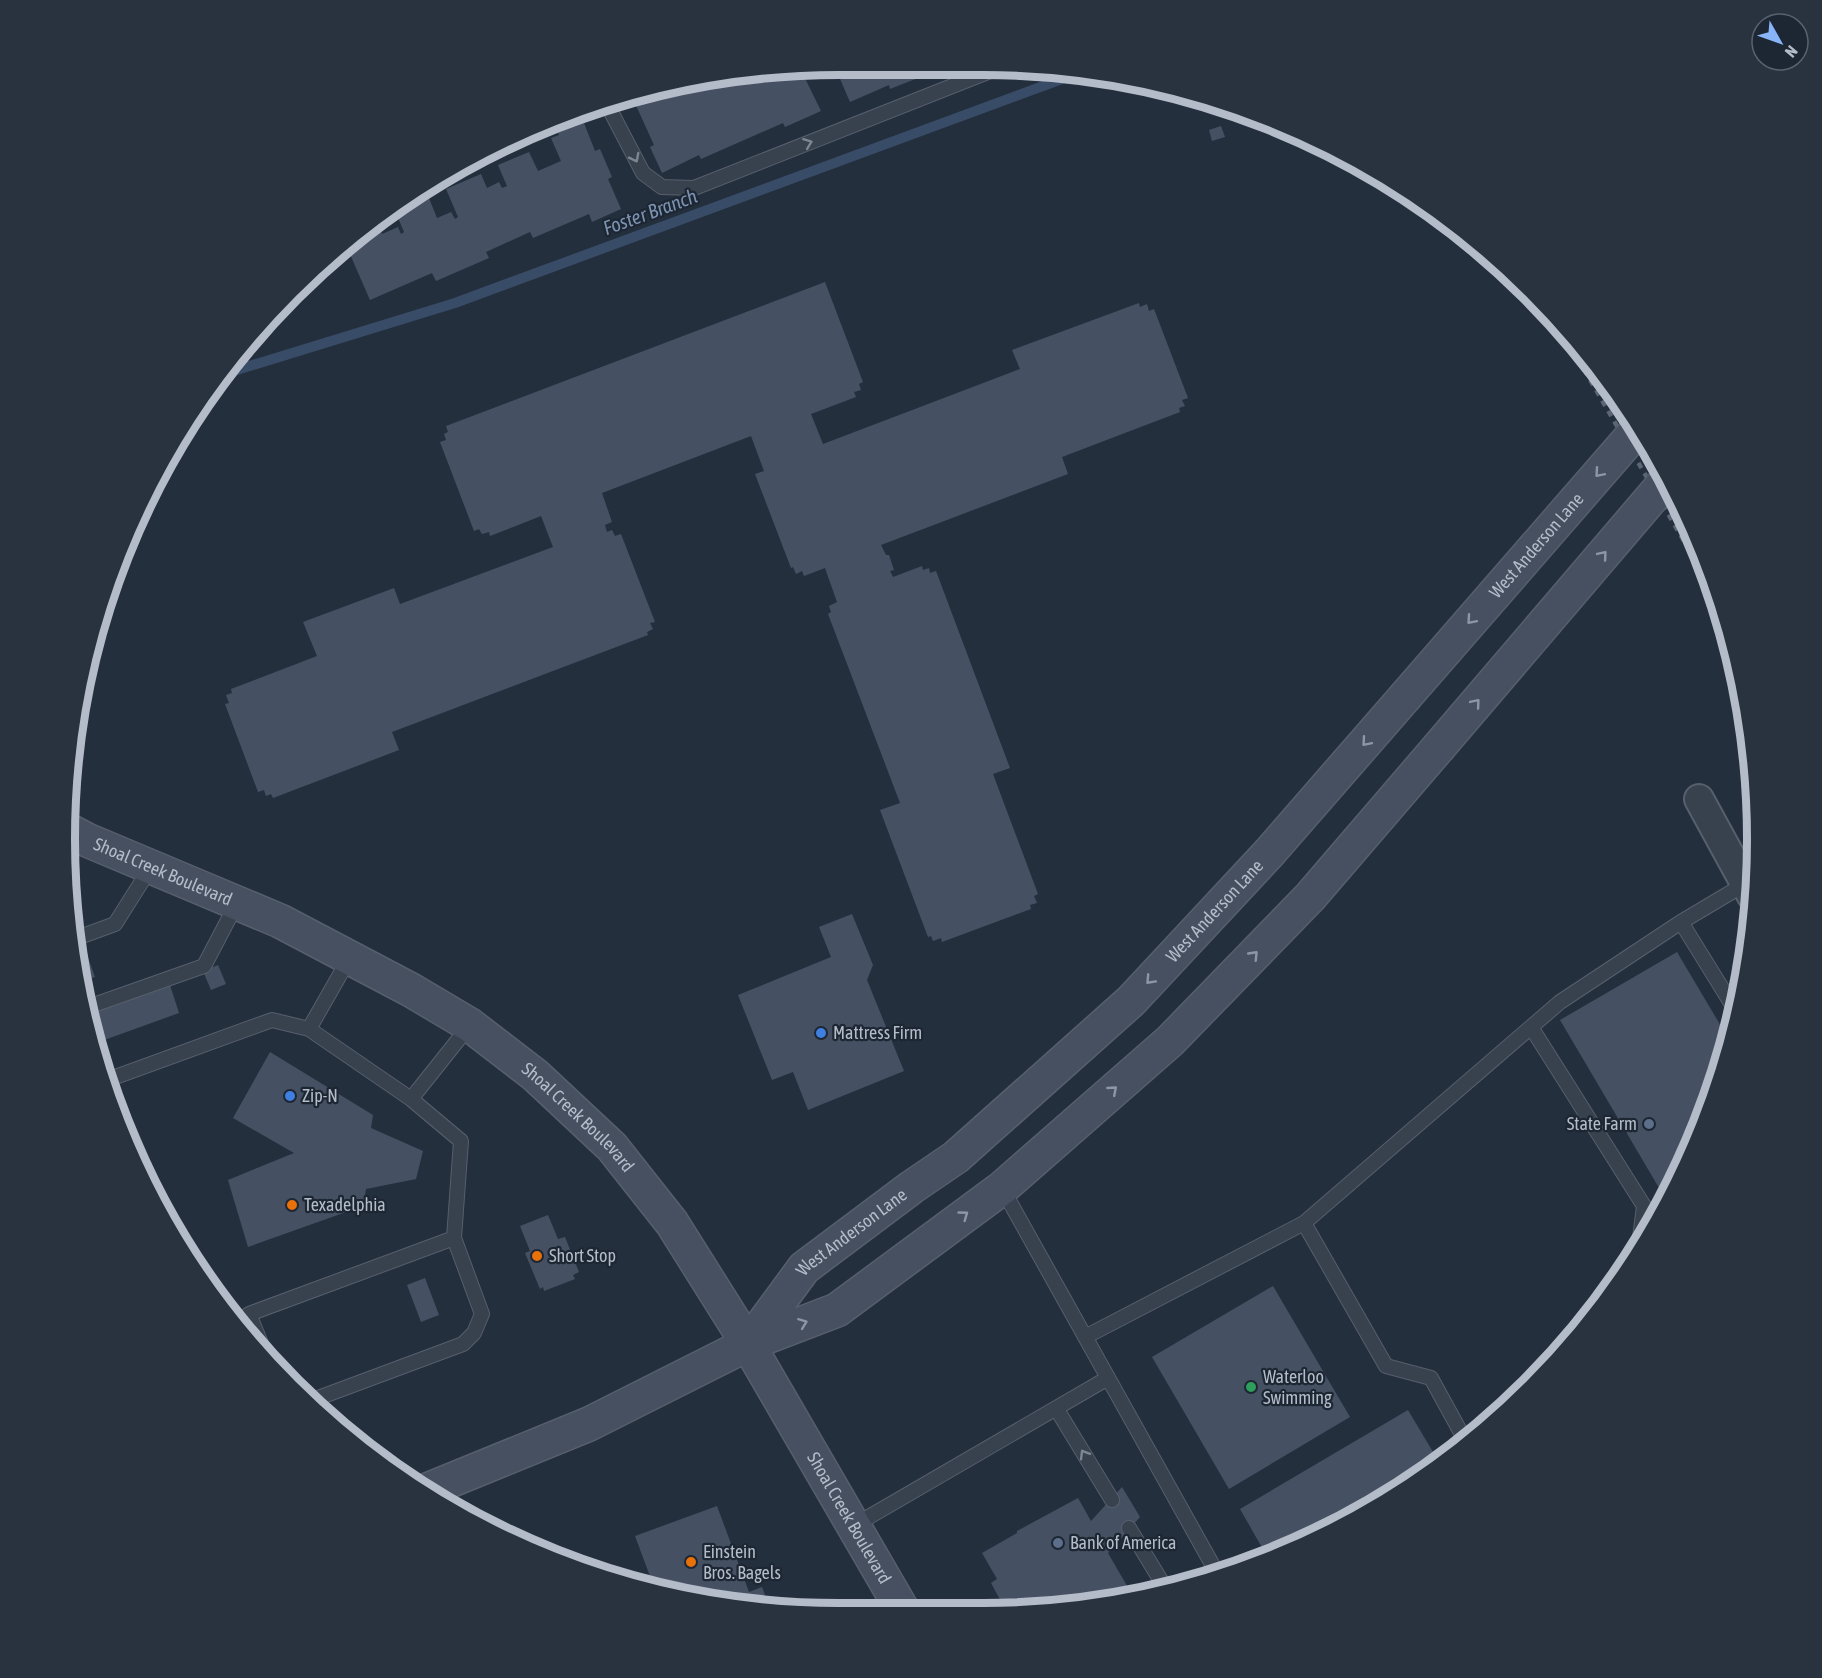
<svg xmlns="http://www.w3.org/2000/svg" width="1822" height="1678" viewBox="0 0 1822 1678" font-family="'Asap Condensed',sans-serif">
<rect width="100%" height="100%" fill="#242f3e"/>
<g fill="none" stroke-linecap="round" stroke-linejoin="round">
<path stroke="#394c67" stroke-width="10" d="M 227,373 L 455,303 L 1081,72"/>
</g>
<path fill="#455162" d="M 834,65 L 951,65 L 890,89 L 889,85 L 850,102 Z
M 800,68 L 821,111 L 785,127 L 783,123 L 701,159 L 699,155 L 662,173 L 650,147 L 654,145 L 634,101 L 657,90 L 688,79 Z
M 584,123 L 595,151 L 600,149 L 612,177 L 608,179 L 621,209 L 592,222 L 589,214 L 533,238 L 530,232 L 486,252 L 489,258 L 436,281 L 432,273 L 370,300 L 346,245 L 368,224 L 376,219 L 382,234 L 398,227 L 401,234 L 404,232 L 396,213 L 429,198 L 437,218 L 451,212 L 455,219 L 458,217 L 446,189 L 481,174 L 487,188 L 499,182 L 502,188 L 507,186 L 498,165 L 529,152 L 538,171 L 561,161 L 551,138 L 559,135 L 557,131 L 572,124 L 574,127 Z
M 1221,126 L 1225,137 L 1212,141 L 1209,130 Z
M 825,282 L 863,382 L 859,384 L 861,390 L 854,392 L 856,397 L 811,414 L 823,444 L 1020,369 L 1012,350 L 1139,303 L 1140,307 L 1147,304 L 1149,311 L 1154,309 L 1188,398 L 1182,400 L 1185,406 L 1179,408 L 1180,412 L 1062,457 L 1068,474 L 881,545 L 886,555 L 889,555 L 894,570 L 890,571 L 893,577 L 922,566 L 923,570 L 929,568 L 930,573 L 936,571 L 1010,768 L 993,774 L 1038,894 L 1034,896 L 1037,903 L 1030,905 L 1031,909 L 942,942 L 941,938 L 933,941 L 931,936 L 928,937 L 880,810 L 900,803 L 828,614 L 831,612 L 829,606 L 837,602 L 825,568 L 804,576 L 802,571 L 796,574 L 793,567 L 791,568 L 755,474 L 764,471 L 751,436 L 602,493 L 612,522 L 605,525 L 607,532 L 612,530 L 615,536 L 621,534 L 655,622 L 650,623 L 653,629 L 647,632 L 648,635 L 392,732 L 399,750 L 273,798 L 271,794 L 266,796 L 264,790 L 258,792 L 225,704 L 229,703 L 226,695 L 232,693 L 231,689 L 317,656 L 303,622 L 394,588 L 400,604 L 553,547 L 541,516 L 490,536 L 489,532 L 482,534 L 479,529 L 474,531 L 440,442 L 446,440 L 444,434 L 448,432 L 446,426 Z
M 852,914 L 873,965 L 867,980 L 904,1071 L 808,1110 L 793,1072 L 772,1080 L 738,995 L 831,957 L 819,927 Z
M 85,949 L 95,977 L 79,982 L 76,953 Z
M 1677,952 L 1728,1038 L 1698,1136 L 1665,1198 L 1560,1020 Z
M 218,965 L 226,984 L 211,990 L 203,971 Z
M 170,985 L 179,1013 L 96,1043 L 87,1015 Z
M 270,1052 L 373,1115 L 371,1128 L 423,1151 L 416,1179 L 366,1189 L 363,1206 L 248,1247 L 228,1180 L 294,1153 L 233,1118 Z
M 548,1215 L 558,1239 L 565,1237 L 579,1272 L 573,1275 L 575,1279 L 544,1291 L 543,1287 L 540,1289 L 525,1253 L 530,1251 L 520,1226 Z
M 425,1278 L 439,1315 L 421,1322 L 407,1285 Z
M 1273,1286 L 1350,1417 L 1229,1489 L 1152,1357 Z
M 1408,1410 L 1439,1462 L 1413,1483 L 1279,1555 L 1268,1558 L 1240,1509 Z
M 1122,1487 L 1140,1517 L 1108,1553 L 1134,1598 L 1015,1610 L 1010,1601 L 1003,1605 L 991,1583 L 997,1579 L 982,1553 L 1017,1533 L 1017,1531 L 1078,1498 L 1091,1521 Z
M 717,1506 L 749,1592 L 762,1587 L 770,1608 L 738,1607 L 654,1587 L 635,1536 Z"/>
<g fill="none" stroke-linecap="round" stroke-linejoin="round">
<defs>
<path id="lane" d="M 608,106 L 643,173 L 662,187 L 694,188 L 1003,66
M 1681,922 L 1736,1011
M 74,939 L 115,924 L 151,867
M 350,957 L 309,1029 L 411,1099 L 470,1025
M 85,1008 L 204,966 L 237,903
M 1531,1027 L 1644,1206 L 1639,1246
M 1002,1188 L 1217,1573
M 159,1201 L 107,1080 L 272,1020 L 309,1029
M 1304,1223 L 1386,1366 L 1431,1378 L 1465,1440
M 249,1314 L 454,1238
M 241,1321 L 249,1314 L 262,1346
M 1085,1337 L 1304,1223 L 1560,1002 L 1681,922 L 1745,884
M 310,1401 L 463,1344 L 474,1333 L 482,1314 L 454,1238 L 461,1141 L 411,1099
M 1056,1408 L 1112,1500
M 855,1525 L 1108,1378
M 1129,1528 L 1166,1589"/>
<path id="street" d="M 1699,799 L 1752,896"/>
<g id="secondary">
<path id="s1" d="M 66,829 L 87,840 L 280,921 L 411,990 L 470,1025 L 535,1075 L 612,1147 L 672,1223 L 748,1344 L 903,1611"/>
<path id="s2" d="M 748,1344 L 804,1268 L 912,1187 L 956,1157 L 1131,1001 L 1269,853 L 1404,698"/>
<path d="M 425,1491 L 589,1424 L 748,1344 L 837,1310 L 1002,1188 L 1170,1041 L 1310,897 L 1438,748"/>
</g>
</defs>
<use href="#lane" stroke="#565f6c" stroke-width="16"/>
<use href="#street" stroke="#565f6c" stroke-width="32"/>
<use href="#secondary" stroke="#565f6c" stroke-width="36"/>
<use href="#lane" stroke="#38414e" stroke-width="14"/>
<use href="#street" stroke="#38414e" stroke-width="28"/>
<use href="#secondary" stroke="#465061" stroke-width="33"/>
<path stroke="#5a6575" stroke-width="4.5" stroke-dasharray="6 6" stroke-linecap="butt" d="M 1560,328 L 1713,591"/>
<defs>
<g id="secondary-bridge">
<path id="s3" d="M 1404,698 L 1638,429"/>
<path d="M 1438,748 L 1666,481"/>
</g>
</defs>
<use href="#secondary-bridge" stroke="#565f6c" stroke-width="36" stroke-linecap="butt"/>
<use href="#secondary-bridge" stroke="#465061" stroke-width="33"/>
</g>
<defs><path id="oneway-chevron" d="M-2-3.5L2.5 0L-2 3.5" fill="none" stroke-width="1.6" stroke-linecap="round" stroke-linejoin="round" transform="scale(1.5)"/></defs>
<g stroke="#7c8592">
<use href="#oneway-chevron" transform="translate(808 143) rotate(-21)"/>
<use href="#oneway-chevron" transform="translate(635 158) rotate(63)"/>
<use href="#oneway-chevron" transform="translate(1084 1454) rotate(-121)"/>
</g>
<g stroke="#8e96a5">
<use href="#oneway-chevron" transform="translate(1599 473) rotate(131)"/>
<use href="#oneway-chevron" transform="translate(1603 555) rotate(-50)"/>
<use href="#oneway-chevron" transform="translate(1471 620) rotate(131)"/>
<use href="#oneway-chevron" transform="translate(1476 703) rotate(-50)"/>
<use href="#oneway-chevron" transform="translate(1366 742) rotate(131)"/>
<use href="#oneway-chevron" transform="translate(1254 955) rotate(-46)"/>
<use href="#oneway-chevron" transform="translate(1150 980) rotate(133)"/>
<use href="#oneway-chevron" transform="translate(1113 1090) rotate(-41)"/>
<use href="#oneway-chevron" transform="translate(964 1215) rotate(-36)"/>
<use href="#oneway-chevron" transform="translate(803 1323) rotate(-21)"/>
</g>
<g fill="#3f7fe0" stroke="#1d2633" stroke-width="2">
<circle cx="821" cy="1033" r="6"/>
<circle cx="290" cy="1096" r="6"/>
</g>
<g fill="#5c6f8a" stroke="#1d2633" stroke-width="2">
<circle cx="1649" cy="1124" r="6"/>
<circle cx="1058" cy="1543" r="6"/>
</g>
<g fill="#e8710a" stroke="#1d2633" stroke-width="2">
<circle cx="292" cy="1205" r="6"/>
<circle cx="537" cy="1256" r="6"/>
<circle cx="691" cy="1562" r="6"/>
</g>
<circle fill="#2e9e5b" stroke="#1d2633" stroke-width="2" cx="1251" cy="1387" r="6"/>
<g text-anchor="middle" stroke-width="4.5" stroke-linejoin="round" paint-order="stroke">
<g font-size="18" fill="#b4bcc9" stroke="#1d2633">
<text dy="6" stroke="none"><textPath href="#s3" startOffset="202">West Anderson Lane</textPath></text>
<text dy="6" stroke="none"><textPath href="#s1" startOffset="106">Shoal Creek Boulevard</textPath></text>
<text dy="6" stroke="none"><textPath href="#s2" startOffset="640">West Anderson Lane</textPath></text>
<text dy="6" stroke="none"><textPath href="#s1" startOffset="592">Shoal Creek Boulevard</textPath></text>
<text dy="6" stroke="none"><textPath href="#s2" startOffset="154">West Anderson Lane</textPath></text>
<text dy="6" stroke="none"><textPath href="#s1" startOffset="1078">Shoal Creek Boulevard</textPath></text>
</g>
<g font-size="18" fill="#b4bcc9" stroke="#1d2633" text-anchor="start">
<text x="833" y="1039">Mattress Firm</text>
<text x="302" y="1102">Zip-N</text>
<text x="1637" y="1130" text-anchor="end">State Farm</text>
<text x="304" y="1211">Texadelphia</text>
<text x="549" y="1262">Short Stop</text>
<text x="1263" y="1383">Waterloo<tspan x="1263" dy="21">Swimming</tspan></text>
<text x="1070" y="1549">Bank of America</text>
<text x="703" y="1558">Einstein<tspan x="703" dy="21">Bros. Bagels</tspan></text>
</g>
<g font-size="20" font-style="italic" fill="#7c92b1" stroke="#1d2633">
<text transform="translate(650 212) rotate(-20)" y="7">Foster Branch</text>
</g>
</g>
<path d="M0 0H1822V1678H0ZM839 75H983A764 764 0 0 1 1747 839V839A764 764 0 0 1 983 1603H839A764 764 0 0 1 75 839V839A764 764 0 0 1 839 75Z" fill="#29323f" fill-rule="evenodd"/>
<path fill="none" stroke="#b4bcc9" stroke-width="8" d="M839 75H983A764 764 0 0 1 1747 839V839A764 764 0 0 1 983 1603H839A764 764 0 0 1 75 839V839A764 764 0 0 1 839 75Z"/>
<g transform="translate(1780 42) rotate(130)"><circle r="28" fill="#1d2633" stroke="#59626f" stroke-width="1.5"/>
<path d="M0-4.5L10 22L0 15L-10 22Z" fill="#8ab4f8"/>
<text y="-9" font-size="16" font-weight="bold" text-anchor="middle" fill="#b4bcc9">N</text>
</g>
</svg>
